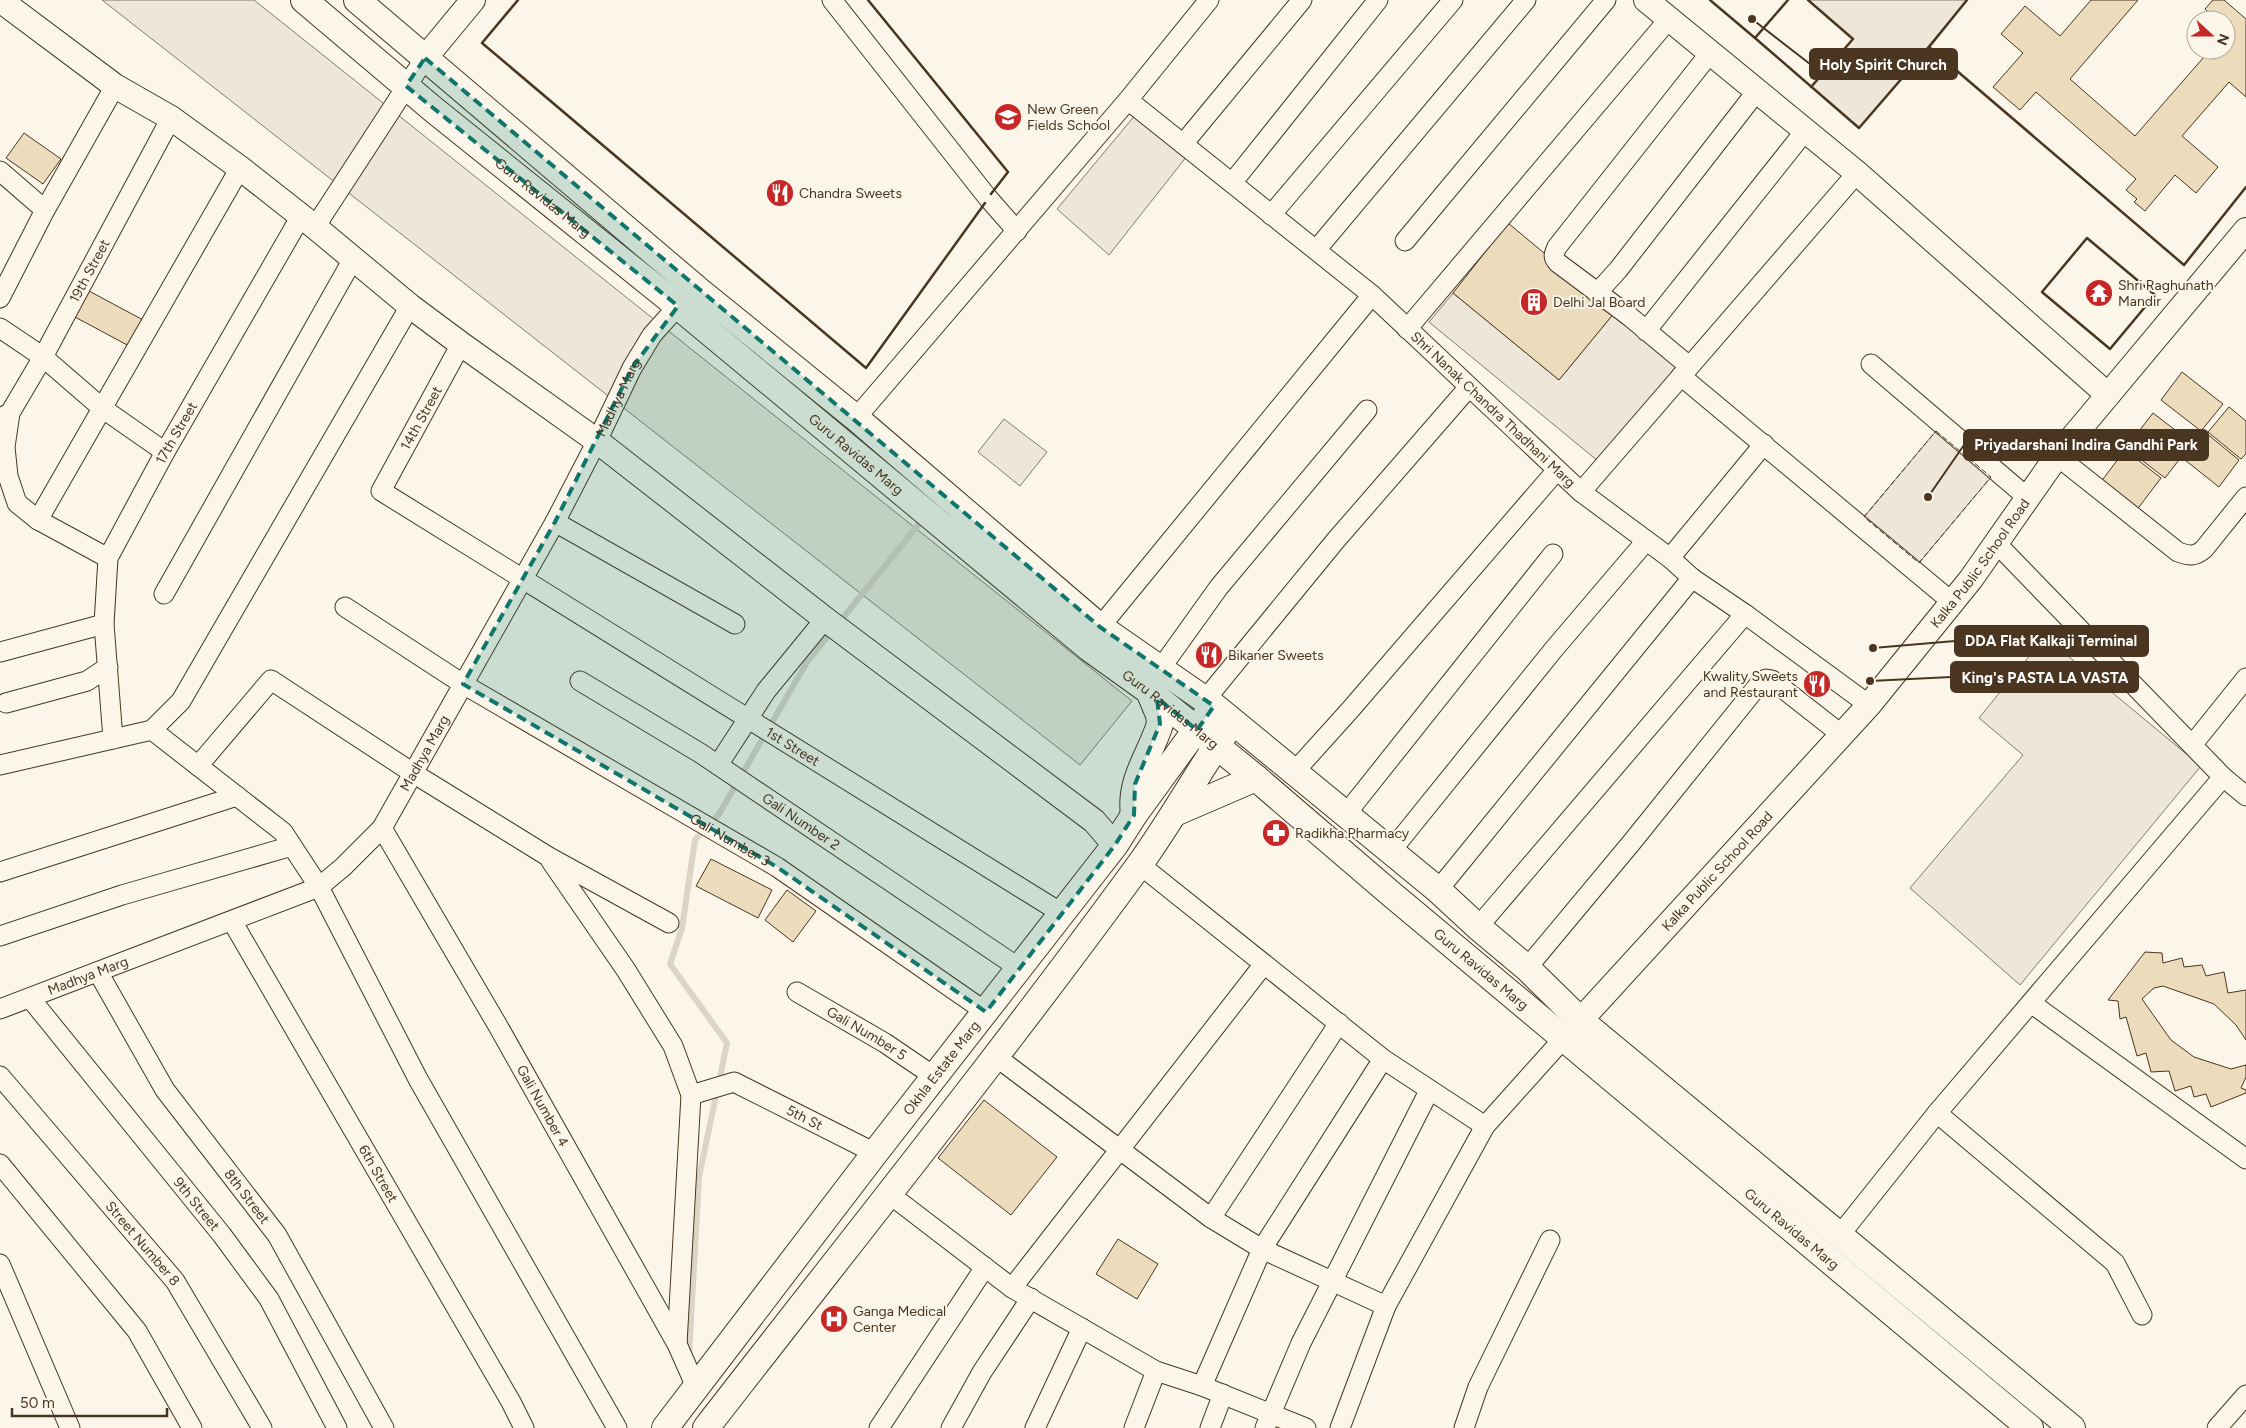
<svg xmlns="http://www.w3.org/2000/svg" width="2246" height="1428" viewBox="0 0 2246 1428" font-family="Figtree,sans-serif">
<rect width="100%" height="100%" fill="#fbf6e9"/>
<path fill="#ede6d9" stroke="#887966" d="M 102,0 L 254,0 L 1132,701 L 1080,765 Z
M 1808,0 L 1967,0 L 1859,128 L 1811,87 L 1853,39 Z
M 1136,114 L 1187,156 L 1109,255 L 1057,209 Z
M 1453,293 L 1559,380 L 1615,312 L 1684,369 L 1604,466 L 1429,322 Z
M 1004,419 L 1047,452 L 1020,486 L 978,452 Z
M 1936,431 L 1991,477 L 1919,563 L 1864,517 Z
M 2045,637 L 2201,766 L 2020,985 L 1910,888 L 2023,755 L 1979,718 Z"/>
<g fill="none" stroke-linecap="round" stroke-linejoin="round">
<path stroke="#dcd4c6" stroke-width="6" d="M 689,1356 L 699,1177 L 727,1043 L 670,964 L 682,928 L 695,840 L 719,814 L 807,662 L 919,524"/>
</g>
<path fill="#ecdcbc" stroke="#4a3520" d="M 2091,0 L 2138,0 L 2070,79 L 2135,136 L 2210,50 L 2226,50 L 2226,20 L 2205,20 L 2210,14 L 2205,9 L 2213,0 L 2224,0 L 2246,19 L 2246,97 L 2229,82 L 2182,136 L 2218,167 L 2196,193 L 2175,175 L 2145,211 L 2134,202 L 2137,199 L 2126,190 L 2136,179 L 2036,92 L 2020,110 L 1993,87 L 2023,53 L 2001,34 L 2025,6 L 2060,36 Z
M 24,133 L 61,159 L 43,184 L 6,158 Z
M 1508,223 L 1615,312 L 1559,380 L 1453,293 Z
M 89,291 L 145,321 L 131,347 L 75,317 Z
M 2182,372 L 2223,404 L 2201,431 L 2161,400 Z
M 2229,407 L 2246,421 L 2246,454 L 2241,459 L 2208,432 Z
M 2153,413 L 2192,443 L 2165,478 L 2126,448 Z
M 2206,433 L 2239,460 L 2219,487 L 2185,460 Z
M 2125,450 L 2161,478 L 2136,511 L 2100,483 Z
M 711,859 L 772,890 L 758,918 L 696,886 Z
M 787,890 L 816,911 L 793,942 L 765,920 Z
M 2145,952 L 2162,953 L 2163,963 L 2182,958 L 2184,967 L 2202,965 L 2206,976 L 2224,972 L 2228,993 L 2246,990 L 2246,1040 L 2236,1025 L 2214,1004 L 2163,986 L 2154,988 L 2142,999 L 2171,1040 L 2194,1057 L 2231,1069 L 2246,1065 L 2246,1077 L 2241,1088 L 2246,1090 L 2246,1093 L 2211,1107 L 2206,1094 L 2194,1097 L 2191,1086 L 2175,1091 L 2169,1071 L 2151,1072 L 2146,1053 L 2137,1056 L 2126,1017 L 2120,1019 L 2118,1001 L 2108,1000 Z
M 984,1100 L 1057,1157 L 1011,1215 L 938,1158 Z
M 1118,1239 L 1158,1264 L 1137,1299 L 1096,1274 Z"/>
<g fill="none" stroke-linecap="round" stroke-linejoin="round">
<defs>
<g id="minor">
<path d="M 832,0 L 988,198 L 1017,231"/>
<path id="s1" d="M 1128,100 L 1372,295 L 1581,492 L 1670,558 L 1692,578 L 1745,614 L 1869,705"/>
<path d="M 1183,144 L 1302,0"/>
<path d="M 0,171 L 45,210"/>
<path d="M 1232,183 L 1378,0"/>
<path d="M 1271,215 L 1453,0"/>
<path d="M 315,227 L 425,58"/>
<path d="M 1405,241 L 1606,0"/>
<path d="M 1316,250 L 1526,0"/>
<path d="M 1597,293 L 1618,270 L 1757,91"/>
<path d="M 0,298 L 45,210 L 115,86"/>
<path d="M 0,328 L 43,357 L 102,408 L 165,452"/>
<path d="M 1407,329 L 1669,19"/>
<path d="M 1646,331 L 1805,131"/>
<path id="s2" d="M 461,344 L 381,491 L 1063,914"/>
<path d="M 1871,364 L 2028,498"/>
<path d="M 1689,366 L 1629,316 L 1558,263 C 1552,257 1554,254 1557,247 L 1710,53"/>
<path d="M 1681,376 L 1952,602"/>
<path d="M 10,413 L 5,447 L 8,476 L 17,503 L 38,520 L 108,558"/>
<path id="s3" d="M 0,418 L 10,413 L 43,357 L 171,118"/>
<path d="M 856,418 L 1128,100 L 1209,0"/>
<path d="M 2057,456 L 2178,552 C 2189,556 2195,557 2204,549 L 2246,497"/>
<path d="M 1581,492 L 1857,173"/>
<path d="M 38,520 L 240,168"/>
<path d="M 555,522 L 735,624"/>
<path d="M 1997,544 L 2223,777 L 2246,796"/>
<path d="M 1670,558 L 1764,444"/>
<path d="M 164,594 L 353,259"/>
<path id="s4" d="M 345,607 L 463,684 L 777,867 L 986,1012"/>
<path d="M 1100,627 L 1372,295"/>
<path d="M 0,652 L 104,624"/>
<path d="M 1161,668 L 1219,587 L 1367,410"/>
<path id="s5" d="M 580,681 L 700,753 L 1019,968"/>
<path d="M 1205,700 L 1336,540 L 1469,387"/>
<path d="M 6,703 L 87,681 L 108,667"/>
<path d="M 152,730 L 283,832 L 319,887 L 418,1079 L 617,1428"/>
<path id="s6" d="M 113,739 L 104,624 L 108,558 L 165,452 L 301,216"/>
<path d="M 2193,744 L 2246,678"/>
<path d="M 0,765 L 152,730 L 181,701 L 410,306"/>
<path d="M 718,765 L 766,691 L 825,619"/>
<path d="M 198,766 L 271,680 L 413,773 L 549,857 L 669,923"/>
<path d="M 1295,771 L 1350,710 L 1557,470"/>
<path d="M 1346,814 L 1553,554"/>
<path id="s7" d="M 382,828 L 498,1026 L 677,1344 L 696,1387"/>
<path d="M 1391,851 L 1554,649 L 1646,541"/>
<path d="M 551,861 L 626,970 L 673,1046 L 691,1095 L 677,1344"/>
<path d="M 1139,864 L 1383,1059 L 1485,1126"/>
<path d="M 0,872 L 237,796"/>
<path d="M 1438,890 L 1692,578"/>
<path id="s8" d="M 232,921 L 511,1402 L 524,1428"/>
<path d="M 1478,927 L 1745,614"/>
<path d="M 0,936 L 122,895 L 292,846"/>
<path d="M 1527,968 L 1632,842 L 1760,683 L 1766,679 L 1772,680 L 1842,735"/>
<path id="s9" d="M 98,972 L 165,1090 L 277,1235 L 384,1428"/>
<path id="s10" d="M 797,992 L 885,1043 L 935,1077"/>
<path id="s11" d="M 30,998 L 222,1235 L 269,1299 L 337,1428"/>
<path d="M 2031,1003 L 2246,1159"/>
<path id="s12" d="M 0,1009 L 319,887 L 343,867 L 382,828 L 555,522 L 597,441 L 632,368 L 652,335 L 678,306"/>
<path d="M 995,1056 L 1211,1218 L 1262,1249 L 1386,1306"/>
<path id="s13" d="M 0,1076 L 175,1281 L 262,1428"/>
<path id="s14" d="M 691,1095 L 734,1082 L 875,1153"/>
<path d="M 1937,1113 L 2115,1263 L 2142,1315"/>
<path d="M 0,1164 L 137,1331 L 192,1428"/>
<path d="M 888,1193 L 1012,1288 L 1156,1371 L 1202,1386 L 1306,1428"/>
<path d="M 1211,1218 L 1339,1023"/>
<path d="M 1839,1236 L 1937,1113 L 2223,777"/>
<path d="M 0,1264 L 70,1428"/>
<path d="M 1012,1288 L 1264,964"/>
<path d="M 1202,1386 L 1262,1249 L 1383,1059"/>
<path d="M 879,1428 L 985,1267"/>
<path d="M 951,1428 L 982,1372 L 1031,1298"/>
<path d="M 1035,1428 L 1082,1328"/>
<path d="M 1134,1428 L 1156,1371"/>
<path d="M 1210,1428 L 1223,1394"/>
<path d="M 1265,1428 L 1301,1343 L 1429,1091"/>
<path d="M 1340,1428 L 1386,1306 L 1485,1126 L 1564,1038"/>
<path d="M 1464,1428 L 1478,1387 L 1550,1240"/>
<path d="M 2217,1428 L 2246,1395"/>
</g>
<g id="tertiary">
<path d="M 0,0 L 115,86 L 171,118 L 240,168 L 315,227 L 410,306 L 461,344 L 597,441 L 825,619 L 1094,821 L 1115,845"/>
<path d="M 1646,0 L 1857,173 L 2108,395"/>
<path d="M 425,58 L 473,0"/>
<path id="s15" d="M 1568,1034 L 1869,705 L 1971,579 L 2057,456 L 2246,230"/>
</g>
<g id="secondary">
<path id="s16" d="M 304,0 L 434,110 L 678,306 L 1089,648 L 1149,691 L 1256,778 L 1390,893 L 2030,1428"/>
<path d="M 357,0 L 697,289 L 856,418 L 1100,627 L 1214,706 L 1438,890 L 1478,927 L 1527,968 L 1581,1021 L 2072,1428"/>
<path d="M 1177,812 L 1256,778"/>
<path d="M 1134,815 C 1129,780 1150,756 1160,724 L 1159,715 L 1149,691"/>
<path id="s17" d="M 665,1428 L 875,1153 L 1115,845 L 1134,815 L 1206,716"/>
<path d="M 706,1428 C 851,1241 1000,1056 1140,864 C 1170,822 1196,776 1225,733"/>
</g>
</defs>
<use href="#minor" stroke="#4a3520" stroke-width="21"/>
<use href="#tertiary" stroke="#4a3520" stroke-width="26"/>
<use href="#secondary" stroke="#4a3520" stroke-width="28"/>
<use href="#minor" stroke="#fbf6e9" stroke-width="19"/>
<use href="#tertiary" stroke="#fbf6e9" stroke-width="24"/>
<use href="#secondary" stroke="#fbf6e9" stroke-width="26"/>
<path stroke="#4a3520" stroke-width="1" stroke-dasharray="6 2.5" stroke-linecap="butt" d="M 1936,431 L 1991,477 L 1919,563 L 1864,517 Z"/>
<path stroke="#4a3520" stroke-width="2.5" d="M 518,0 L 482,43 L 866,368 L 985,203
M 868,0 L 1008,172 L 991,194
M 1710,0 L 1755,38
M 1788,0 L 1755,38 L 1859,128 L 1929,47
M 1808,0 L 1853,39 L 1811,87
M 1967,0 L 1929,47 L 2184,265 L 2246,187
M 2087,238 L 2155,295 L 2110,349 L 2042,292 Z"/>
</g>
<path fill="#0f766e" fill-opacity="0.2" stroke="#0f766e" stroke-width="4" stroke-dasharray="10 6" stroke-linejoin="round" d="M 425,58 L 1100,627 L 1214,706 L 1197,730 L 1157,698 L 1160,724 L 1135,784 L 1134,815 L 1115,845 L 986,1012 L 777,867 L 463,684 L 555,522 L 632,368 L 678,306 L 406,86 Z"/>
<defs>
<symbol id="school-disc" viewBox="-11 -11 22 22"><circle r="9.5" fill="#c62828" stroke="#fbf6e9"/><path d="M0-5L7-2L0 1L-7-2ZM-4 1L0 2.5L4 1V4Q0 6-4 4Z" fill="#fff"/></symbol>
<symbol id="restaurant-disc" viewBox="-11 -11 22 22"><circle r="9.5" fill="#c62828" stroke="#fbf6e9"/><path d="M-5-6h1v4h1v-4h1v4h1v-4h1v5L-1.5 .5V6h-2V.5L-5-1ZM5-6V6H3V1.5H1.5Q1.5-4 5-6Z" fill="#fff"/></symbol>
<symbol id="temple-disc" viewBox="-11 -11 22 22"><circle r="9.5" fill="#c62828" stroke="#fbf6e9"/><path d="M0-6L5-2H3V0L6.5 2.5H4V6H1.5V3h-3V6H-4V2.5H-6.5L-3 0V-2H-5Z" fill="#fff"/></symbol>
<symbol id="building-disc" viewBox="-11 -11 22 22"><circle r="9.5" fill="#c62828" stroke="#fbf6e9"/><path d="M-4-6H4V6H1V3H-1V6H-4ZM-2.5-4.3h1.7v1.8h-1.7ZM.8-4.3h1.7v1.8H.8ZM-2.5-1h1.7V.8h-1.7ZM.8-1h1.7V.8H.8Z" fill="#fff"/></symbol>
<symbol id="pharmacy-disc" viewBox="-11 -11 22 22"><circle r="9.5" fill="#c62828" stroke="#fbf6e9"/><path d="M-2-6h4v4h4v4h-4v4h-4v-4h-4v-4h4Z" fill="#fff"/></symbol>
<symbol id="hospital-disc" viewBox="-11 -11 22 22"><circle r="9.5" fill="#c62828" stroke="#fbf6e9"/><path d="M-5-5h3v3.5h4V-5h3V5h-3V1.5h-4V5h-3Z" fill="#fff"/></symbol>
</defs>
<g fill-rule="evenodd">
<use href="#school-disc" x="992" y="101" width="32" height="32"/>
<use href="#restaurant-disc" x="764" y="177" width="32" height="32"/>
<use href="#temple-disc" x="2083" y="277" width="32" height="32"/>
<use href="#building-disc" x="1518" y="286" width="32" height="32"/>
<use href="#restaurant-disc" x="1193" y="639" width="32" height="32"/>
<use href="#restaurant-disc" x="1801" y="668" width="32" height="32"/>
<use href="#pharmacy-disc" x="1260" y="817" width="32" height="32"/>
<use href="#hospital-disc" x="818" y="1303" width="32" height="32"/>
</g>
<g text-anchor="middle" stroke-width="4" stroke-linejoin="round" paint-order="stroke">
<g font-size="14" fill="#4a3520" stroke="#fbf6e9" text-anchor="start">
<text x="1027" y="114">New Green<tspan x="1027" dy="16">Fields School</tspan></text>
<text x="799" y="198">Chandra Sweets</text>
<text x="2118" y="290">Shri Raghunath<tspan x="2118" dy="16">Mandir</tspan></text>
<text x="1553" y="307">Delhi Jal Board</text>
<text x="1228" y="660">Bikaner Sweets</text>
<text x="1798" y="681" text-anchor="end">Kwality Sweets<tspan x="1798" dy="16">and Restaurant</tspan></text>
<text x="1295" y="838">Radikha Pharmacy</text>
<text x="853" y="1316">Ganga Medical<tspan x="853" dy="16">Center</tspan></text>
</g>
<g font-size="14" fill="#4a3520" stroke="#fbf6e9">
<text dy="5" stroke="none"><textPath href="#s16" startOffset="310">Guru Ravidas Marg</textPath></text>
<text dy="5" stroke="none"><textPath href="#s3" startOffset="174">19th Street</textPath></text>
<text dy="5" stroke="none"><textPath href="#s12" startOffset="919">Madhya Marg</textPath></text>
<text dy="5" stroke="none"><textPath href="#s1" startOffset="479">Shri Nanak Chandra Thadhani Marg</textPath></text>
<text transform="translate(421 418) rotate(-61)" y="5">14th Street</text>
<text dy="5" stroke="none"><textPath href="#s6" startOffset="324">17th Street</textPath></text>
<text dy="5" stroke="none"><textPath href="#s16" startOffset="715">Guru Ravidas Marg</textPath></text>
<text dy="5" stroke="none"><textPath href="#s15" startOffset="626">Kalka Public School Road</textPath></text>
<text dy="5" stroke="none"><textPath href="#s16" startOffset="1120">Guru Ravidas Marg</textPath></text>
<text dy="5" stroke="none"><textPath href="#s2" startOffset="652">1st Street</textPath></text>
<text dy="5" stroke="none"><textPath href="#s12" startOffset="514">Madhya Marg</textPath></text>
<text dy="5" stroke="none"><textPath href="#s5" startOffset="262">Gali Number 2</textPath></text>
<text dy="5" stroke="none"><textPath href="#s4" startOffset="450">Gali Number 3</textPath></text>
<text dy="5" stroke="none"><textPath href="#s15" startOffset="221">Kalka Public School Road</textPath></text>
<text dy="5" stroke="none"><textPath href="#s16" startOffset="1525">Guru Ravidas Marg</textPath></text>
<text dy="5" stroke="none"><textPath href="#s12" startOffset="94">Madhya Marg</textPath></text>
<text dy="5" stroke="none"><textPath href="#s10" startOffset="81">Gali Number 5</textPath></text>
<text dy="5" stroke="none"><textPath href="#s17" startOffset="454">Okhla Estate Marg</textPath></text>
<text dy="5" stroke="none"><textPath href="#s7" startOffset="321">Gali Number 4</textPath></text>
<text dy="5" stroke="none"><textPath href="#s14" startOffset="124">5th St</textPath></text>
<text dy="5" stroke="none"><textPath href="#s8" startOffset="292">6th Street</textPath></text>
<text dy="5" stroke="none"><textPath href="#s9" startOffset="270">8th Street</textPath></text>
<text dy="5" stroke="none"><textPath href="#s11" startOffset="265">9th Street</textPath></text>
<text dy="5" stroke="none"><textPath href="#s16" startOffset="1930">Guru Ravidas Marg</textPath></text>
<text dy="5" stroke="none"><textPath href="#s13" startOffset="220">Street Number 8</textPath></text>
</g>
</g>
<path fill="none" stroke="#4a3520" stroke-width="2" d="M1752 19L1810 64M1928 497L1964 445M1873 648L1955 641M1870 681L1951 677"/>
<g fill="#4a3520" stroke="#fbf6e9" stroke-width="2">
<circle cx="1752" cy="19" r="5"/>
<circle cx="1928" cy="497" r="5"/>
<circle cx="1873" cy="648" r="5"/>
<circle cx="1870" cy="681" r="5"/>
</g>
<g fill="#4a3520" stroke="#4a3520" stroke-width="2">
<rect x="1810" y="49" width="147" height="30" rx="5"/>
<rect x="1964" y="430" width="244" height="30" rx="5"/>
<rect x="1955" y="626" width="193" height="30" rx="5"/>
<rect x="1951" y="662" width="187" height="30" rx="5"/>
</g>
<g font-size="15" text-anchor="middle" font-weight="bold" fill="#fff">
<text x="1883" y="70">Holy Spirit Church</text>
<text x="2086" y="450">Priyadarshani Indira Gandhi Park</text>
<text x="2051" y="646">DDA Flat Kalkaji Terminal</text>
<text x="2045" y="683">King's PASTA LA VASTA</text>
</g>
<g transform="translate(2211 35) rotate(111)"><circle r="24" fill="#fbf6e9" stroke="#b4a999"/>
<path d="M0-4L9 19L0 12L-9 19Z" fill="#c62828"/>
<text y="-8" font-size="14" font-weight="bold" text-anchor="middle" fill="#4a3520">N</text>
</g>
<path d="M12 1408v8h155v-8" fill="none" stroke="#4a3520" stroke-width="2.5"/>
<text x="20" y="1408" font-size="15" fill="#4a3520" stroke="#fbf6e9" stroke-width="4" paint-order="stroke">50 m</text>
</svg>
